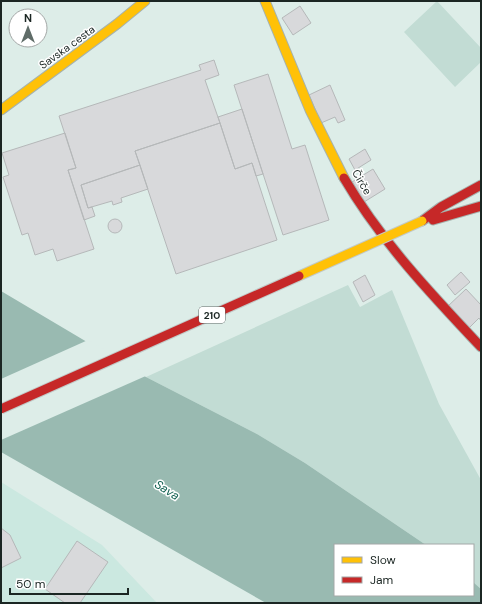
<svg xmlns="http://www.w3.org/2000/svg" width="482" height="604" viewBox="0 0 482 604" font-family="'DM Sans',sans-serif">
<rect width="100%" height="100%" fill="#ddede8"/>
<path fill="#cbe8e0" d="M 1,482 L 102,545 L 157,603 L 1,603 Z"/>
<path fill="#c2dcd4" d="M 437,1 L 481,48 L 481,62 L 455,87 L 404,32 Z
M 348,285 L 360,307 L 392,290 L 439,404 L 481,480 L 481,589 L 473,582 L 473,545 L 426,545 L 305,463 L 257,434 L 146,377 Z"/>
<path fill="#99bab1" d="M 1,291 L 146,377 L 257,434 L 305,463 L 426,545 L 335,545 L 335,595 L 473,595 L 473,582 L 481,589 L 481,603 L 266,603 L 1,452 Z"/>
<path fill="#ddede8" d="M 88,340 L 148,375 L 1,440 L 1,379 Z"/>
<path fill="#d8d9db" stroke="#b5b8b9" d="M 300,6 L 311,23 L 293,35 L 282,18 Z
M 214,60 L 219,75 L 205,80 L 220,123 L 135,151 L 140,165 L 81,185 L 88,208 L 92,207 L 95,216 L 84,220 L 68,170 L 76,168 L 59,116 L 201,70 L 199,65 Z
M 268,74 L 292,149 L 305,145 L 329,220 L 283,235 L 234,85 Z
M 330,85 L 345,120 L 338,123 L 335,117 L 321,123 L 309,95 Z
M 242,109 L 263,174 L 256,176 L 252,163 L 235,169 L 218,117 Z
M 220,123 L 235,169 L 252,163 L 277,240 L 176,274 L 135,151 Z
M 65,133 L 76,168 L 68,170 L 94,249 L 57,261 L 53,249 L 35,255 L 28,233 L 22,235 L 3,177 L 9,175 L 2,153 Z
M 365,149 L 371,160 L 355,170 L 349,159 Z
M 140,165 L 148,189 L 121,198 L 122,202 L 113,205 L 112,201 L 88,208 L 81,185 Z
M 373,169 L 385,189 L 364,202 L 352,182 Z
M108 226a7 7 0 1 1 14 0a7 7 0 1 1-14 0Z
M 461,272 L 470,282 L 455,295 L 447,285 Z
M 365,275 L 375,295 L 363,302 L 353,282 Z
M 466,289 L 481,305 L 481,321 L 479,318 L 468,329 L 447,307 Z
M 1,528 L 10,535 L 21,558 L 1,568 Z
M 77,541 L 108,562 L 80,603 L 65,603 L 45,589 Z"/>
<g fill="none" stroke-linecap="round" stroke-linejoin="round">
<defs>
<path id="slow" d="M 265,1 L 310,110 L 344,178
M 1,110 L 117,24 L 145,1"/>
<path id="jam" d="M 344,178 C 381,241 431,294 481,347
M 433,220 L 481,206
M 422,221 L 441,207 L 481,185"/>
</defs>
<use href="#slow" stroke="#a5b2ae" stroke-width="11"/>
<use href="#jam" stroke="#a5b2ae" stroke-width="11"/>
<use href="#slow" stroke="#ffc107" stroke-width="9"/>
<use href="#jam" stroke="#c62828" stroke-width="9"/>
<defs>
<path id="slow-bridge" d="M 299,276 L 422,221"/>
<path id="jam-bridge" d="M 1,409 L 299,276"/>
</defs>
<use href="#slow-bridge" stroke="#c1c9c7" stroke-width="11" stroke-linecap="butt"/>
<use href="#jam-bridge" stroke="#c1c9c7" stroke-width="11" stroke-linecap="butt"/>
<use href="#slow-bridge" stroke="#ffc107" stroke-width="9"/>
<use href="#jam-bridge" stroke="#c62828" stroke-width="9"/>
</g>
<g text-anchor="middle" stroke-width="3" stroke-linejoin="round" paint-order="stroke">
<rect fill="#fff" stroke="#5f6765" stroke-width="1" x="199" y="307" width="26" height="16" rx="3"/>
<g font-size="10" font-weight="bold" fill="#1b2623">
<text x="212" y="319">210</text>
</g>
<g font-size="11" fill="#1b2623" stroke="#fff">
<text transform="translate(67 47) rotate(-36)" y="4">Savska cesta</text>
<text transform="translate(362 182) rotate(60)" y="4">Čirče</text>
</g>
<g font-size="12" font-style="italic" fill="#156353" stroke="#fff">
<text transform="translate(167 490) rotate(32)" y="4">Sava</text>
</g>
</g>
<rect width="482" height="604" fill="none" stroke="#1b2623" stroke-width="4"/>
<rect x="334" y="544" width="140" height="52" fill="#ffffff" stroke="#a4a8a7"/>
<rect x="342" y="557" width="20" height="6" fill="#ffc107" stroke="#a4a8a7"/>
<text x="370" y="564" font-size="12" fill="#1b2623">Slow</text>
<rect x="342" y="577" width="20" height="6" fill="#c62828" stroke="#a4a8a7"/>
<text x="370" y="584" font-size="12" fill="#1b2623">Jam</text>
<g transform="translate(28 28)"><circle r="19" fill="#ffffff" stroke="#a4a8a7"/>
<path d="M0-3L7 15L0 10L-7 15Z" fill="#5f6c68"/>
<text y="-6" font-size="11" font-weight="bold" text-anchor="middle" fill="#1b2623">N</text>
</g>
<path d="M10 588v6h118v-6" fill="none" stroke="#1b2623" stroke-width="2"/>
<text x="16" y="588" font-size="12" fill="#1b2623" stroke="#ffffff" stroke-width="3" paint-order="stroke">50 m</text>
</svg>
